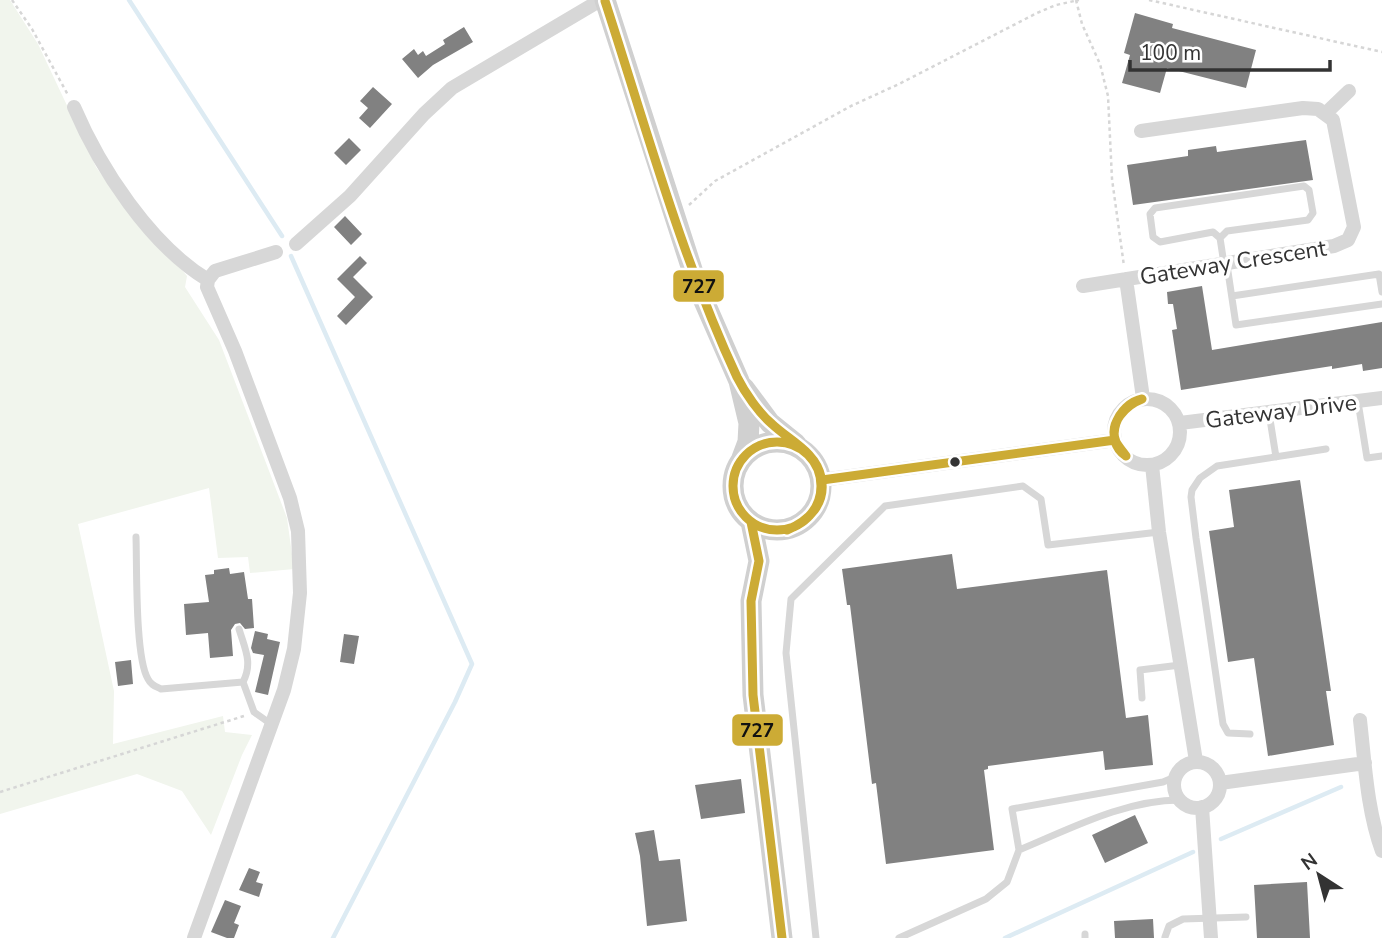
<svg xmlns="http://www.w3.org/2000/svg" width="1382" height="938" viewBox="0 0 1382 938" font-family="'Nunito Sans',sans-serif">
<rect width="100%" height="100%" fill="#fff"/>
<path fill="#f1f5ed" d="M 0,0 L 10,0 L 38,44 L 96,167 L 107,182 L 187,276 L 185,287 L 219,340 L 287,518 L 294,569 L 250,573 L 248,557 L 218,558 L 209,488 L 78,524 L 114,691 L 113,744 L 223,716 L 225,732 L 252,735 L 242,755 L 211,835 L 182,791 L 137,774 L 0,814 Z"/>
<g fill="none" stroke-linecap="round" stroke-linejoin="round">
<path stroke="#ddebf3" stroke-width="4.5" d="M 129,0 L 282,236
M 291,256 L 472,664 L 455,702 L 333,938
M 1221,839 L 1341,787
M 1005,938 L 1193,852"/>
</g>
<path fill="#818181" d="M 1135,13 L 1173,24 L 1172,28 L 1256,50 L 1246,88 L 1167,68 L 1160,93 L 1122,83 L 1130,55 L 1124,53 Z
M 464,27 L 473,42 L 433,65 L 418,78 L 402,59 L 414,49 L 418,55 L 423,51 L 426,56 L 445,44 L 443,40 Z
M 373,87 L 392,104 L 370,128 L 359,118 L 368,108 L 360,101 Z
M 349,138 L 361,150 L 346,165 L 334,153 Z
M 1306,140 L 1313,180 L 1133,205 L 1127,165 L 1188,156 L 1188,150 L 1216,146 L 1217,152 Z
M 345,216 L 362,234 L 351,245 L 334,227 Z
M 360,256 L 367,263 L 353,277 L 373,297 L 346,325 L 337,316 L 355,297 L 337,279 Z
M 1202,286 L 1212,350 L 1382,322 L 1382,368 L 1363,371 L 1362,364 L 1332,369 L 1332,366 L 1181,390 L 1172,330 L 1177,329 L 1173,304 L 1168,304 L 1167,292 Z
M 1300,480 L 1331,691 L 1326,691 L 1334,745 L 1268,756 L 1254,658 L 1228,662 L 1209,531 L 1234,527 L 1229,490 Z
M 952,554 L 957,589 L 1107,570 L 1126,718 L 1148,715 L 1153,765 L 1105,770 L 1103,751 L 988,766 L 988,769 L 984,770 L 994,850 L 886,864 L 876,783 L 872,784 L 850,605 L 847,605 L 842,569 Z
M 229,568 L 230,574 L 244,572 L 248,599 L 252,599 L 254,628 L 245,629 L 240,623 L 235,624 L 231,630 L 233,656 L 210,658 L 208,633 L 186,635 L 184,604 L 209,602 L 205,575 L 214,574 L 214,570 Z
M 255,631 L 268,634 L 267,639 L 280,642 L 268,695 L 255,692 L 264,655 L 253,653 L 251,648 Z
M 344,634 L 359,636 L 354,664 L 340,662 Z
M 131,660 L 133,684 L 118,686 L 115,662 Z
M 741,779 L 745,813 L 701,819 L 695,785 Z
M 1135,815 L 1148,843 L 1105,863 L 1092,835 Z
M 654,830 L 659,861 L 680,859 L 687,921 L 647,926 L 640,856 L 635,833 Z
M 249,868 L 260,872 L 256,882 L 263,884 L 259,897 L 239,890 Z
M 1307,882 L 1310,938 L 1257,938 L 1254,885 Z
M 225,900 L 241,906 L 234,923 L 239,925 L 234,938 L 227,938 L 211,932 Z
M 1153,919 L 1154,938 L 1115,938 L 1114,921 Z"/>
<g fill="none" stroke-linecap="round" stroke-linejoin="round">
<path stroke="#d6d6d6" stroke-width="2.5" stroke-dasharray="3.5 3.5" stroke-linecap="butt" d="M 12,0 L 32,29 L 68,95
M 1076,0 L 1082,24 L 1100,64 L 1108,96 L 1112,179 L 1124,266
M 1149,0 L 1382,52
M 689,205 L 715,181 L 851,106 L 899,84 L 1037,13 L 1056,5 L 1079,0
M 0,792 L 244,716"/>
<path stroke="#d7d7d7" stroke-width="7" d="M 1220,238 L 1227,231 L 1308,220 L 1313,213 L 1309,190 L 1304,186 L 1155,208 L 1150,214 L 1153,237 L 1160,242 L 1213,232 L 1220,238 L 1224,264
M 1227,265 L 1236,325 L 1382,304
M 1232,296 L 1379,274 L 1382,292
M 1358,402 L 1367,458 L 1382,456
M 1269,413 L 1276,457
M 136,537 C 137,567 135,658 148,679 C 151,685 155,686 161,689 L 243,682 L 254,712 L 271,724
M 239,629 C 245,649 253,663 243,682
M 1142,698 L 1140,670 L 1180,665
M 1250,734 L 1228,733 L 1223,724 L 1196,538 L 1191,497 L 1192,490 L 1200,478 L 1217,466 L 1326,449
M 1019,850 C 1070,829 1124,800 1180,800
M 1085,934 L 1085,938
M 1165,937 L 1169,926 L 1183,919 L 1246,917
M 816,938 L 786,653 L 791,599 L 885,506 L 1023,486 L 1041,499 L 1048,545 L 1159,532
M 899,938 L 986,899 L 1007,882 L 1019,850 L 1012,809 L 1163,782 L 1175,777"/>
<path stroke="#d7d7d7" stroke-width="14" d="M 74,107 C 100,168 150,245 208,280
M 1326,113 L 1349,91
M 296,244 L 350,196 L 424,114 L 452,88 L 594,4 L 605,1
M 1126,279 L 1143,398
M 1083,286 L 1334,246 L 1348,240 L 1354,227 L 1333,120 L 1318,109 L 1303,108 L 1141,131
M1114 432a33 33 0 1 1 66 0a33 33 0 1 1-66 0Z
M 1180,423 L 1382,398
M 1152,465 L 1159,532 L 1196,761
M 822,480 L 1115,440
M 1360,720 C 1365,764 1367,810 1382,851
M1174 785a23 23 0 1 1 46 0a23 23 0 1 1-46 0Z
M 1220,783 L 1365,763
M 1202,807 L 1211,938
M 194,938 L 284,690 L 294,649 L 300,593 L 298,531 L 290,498 L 235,351 L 207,287 L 208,280 L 215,271 L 276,252"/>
<path stroke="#d0d0d0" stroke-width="21" d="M 605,0 L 697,285 L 739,381 L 749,423 L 748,442 L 742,458
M 744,388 L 770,423 L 796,444
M733 486a44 44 0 1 1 88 0a44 44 0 1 1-88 0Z
M 751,522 L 759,561 L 751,601 L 753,695 L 782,938"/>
<defs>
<path id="bus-1" d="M 605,1 C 646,127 681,257 737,377 C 745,393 759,413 772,424 C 790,441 816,452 821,477 C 827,503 809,521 787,530
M733 486a44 44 0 1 1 88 0a44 44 0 1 1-88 0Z
M 1126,456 C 1102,440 1118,404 1142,399
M 1126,456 C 1123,452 1119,447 1116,442 C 1108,423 1126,405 1142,399
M 822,480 L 1115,440
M 751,522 L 759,561 L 751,601 L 753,695 L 782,938"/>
</defs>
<use href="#bus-1" stroke="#fff" stroke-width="14"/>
<use href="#bus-1" stroke="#ccab35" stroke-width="9"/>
</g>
<circle fill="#333" stroke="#fff" stroke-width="2.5" cx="955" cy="462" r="6"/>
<g text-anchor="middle" stroke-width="7" stroke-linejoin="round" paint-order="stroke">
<g font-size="23" fill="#333" stroke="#fff">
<text transform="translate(1233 262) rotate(-9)" y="8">Gateway Crescent</text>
<text transform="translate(1281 411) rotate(-7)" y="8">Gateway Drive</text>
</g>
</g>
<g stroke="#fff" stroke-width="2.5">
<rect x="672" y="269" width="53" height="34" rx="7" fill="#ccab35"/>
<rect x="731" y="713" width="53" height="34" rx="7" fill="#ccab35"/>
</g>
<g font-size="19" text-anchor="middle" font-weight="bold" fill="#111">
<text x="699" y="293">727</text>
<text x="757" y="737">727</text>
</g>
<g transform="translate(1319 875) rotate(324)" stroke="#ffffff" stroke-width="5" paint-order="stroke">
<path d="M0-5L12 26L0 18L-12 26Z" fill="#333333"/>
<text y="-10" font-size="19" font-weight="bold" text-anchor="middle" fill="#333333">N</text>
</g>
<path d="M1130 60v10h200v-10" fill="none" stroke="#333333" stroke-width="3.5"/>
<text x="1140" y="60" font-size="21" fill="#333333" stroke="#ffffff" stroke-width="5" paint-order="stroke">100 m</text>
</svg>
